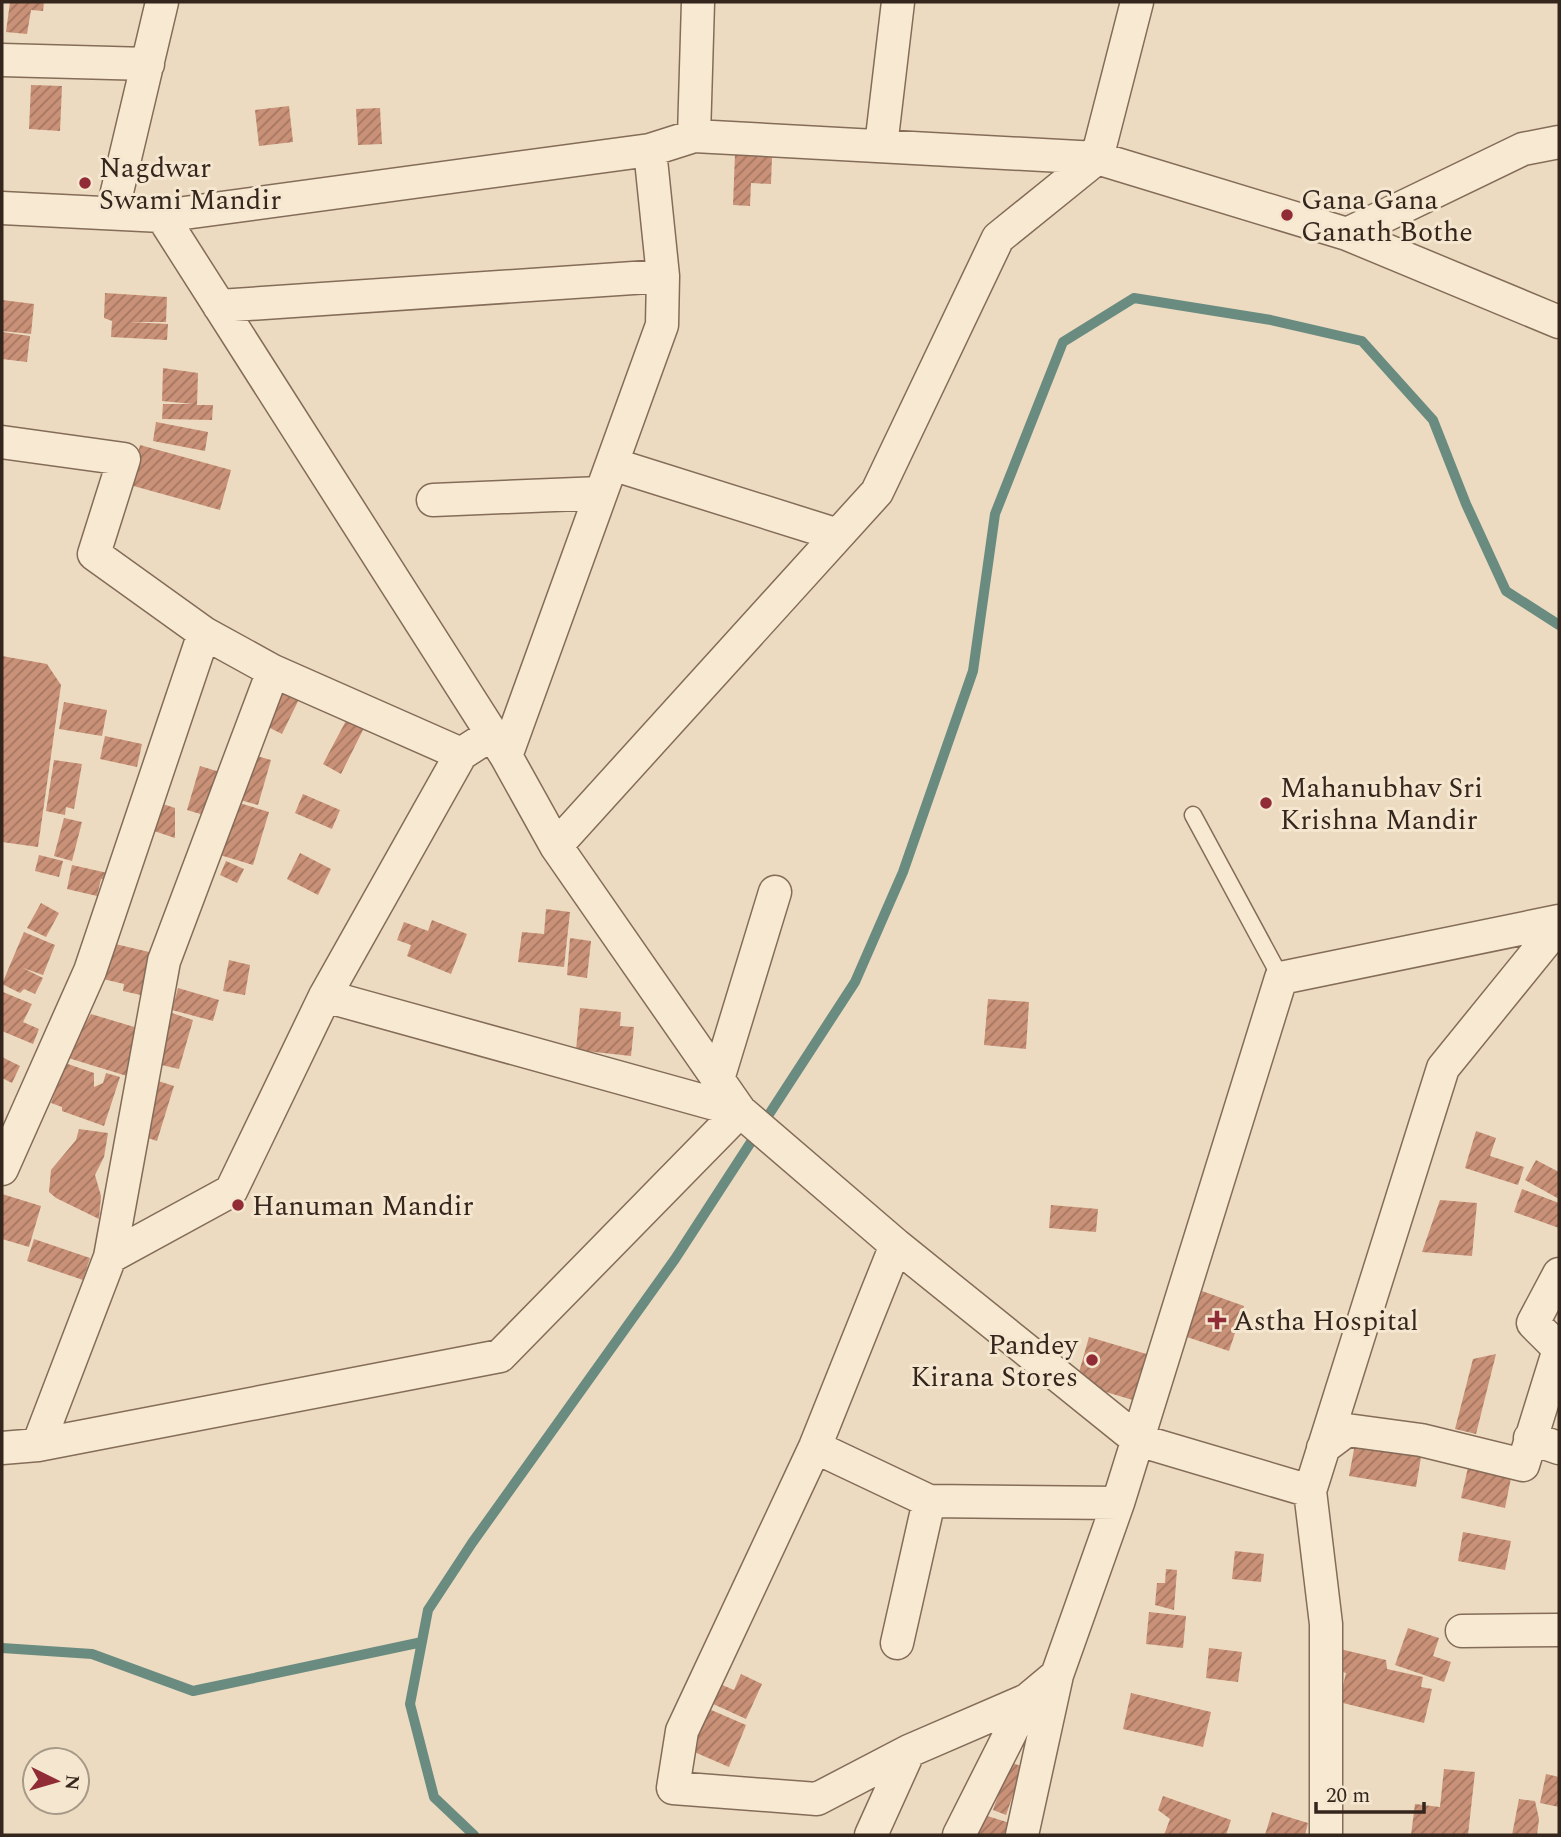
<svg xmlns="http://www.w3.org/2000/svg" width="1561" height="1837" viewBox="0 0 1561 1837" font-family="Spectral,serif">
<defs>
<pattern id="building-hatch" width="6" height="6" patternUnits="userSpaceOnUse" patternTransform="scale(1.75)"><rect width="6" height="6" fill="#c99177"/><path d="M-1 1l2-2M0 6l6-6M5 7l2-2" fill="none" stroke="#a47661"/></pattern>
</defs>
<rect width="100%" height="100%" fill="#ecdbc0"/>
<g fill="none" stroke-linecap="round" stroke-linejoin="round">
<path stroke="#6a8b80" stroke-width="10" d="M 2,1648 L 92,1654 L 193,1691 L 422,1642
M 474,1835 L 434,1797 L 410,1704 L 428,1610 L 472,1543 L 675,1259 L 855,982 L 903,872 L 973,671 L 995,514 L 1063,342 L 1134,298 L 1271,320 L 1362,341 L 1433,420 L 1466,504 L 1506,591 L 1559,625"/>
</g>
<path fill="url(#building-hatch)" d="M 10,2 L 44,2 L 43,11 L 31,10 L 27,34 L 6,32 Z
M 31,85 L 62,86 L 60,131 L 29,129 Z
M 289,106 L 293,142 L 259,146 L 255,110 Z
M 380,108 L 382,144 L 358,145 L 356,109 Z
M 735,154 L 772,156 L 771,184 L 751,183 L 750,206 L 733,205 Z
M 105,293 L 167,297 L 166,322 L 129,322 L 168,324 L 167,340 L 111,337 L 112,321 L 104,318 Z
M 2,300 L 34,304 L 31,334 L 2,331 Z
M 2,332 L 30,336 L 27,362 L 2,359 Z
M 163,368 L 198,373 L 197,405 L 213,405 L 212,420 L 162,419 L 163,404 L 193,404 L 162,401 Z
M 156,422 L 208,432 L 205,451 L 153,441 Z
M 140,445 L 231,470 L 220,510 L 130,485 Z
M 2,656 L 47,664 L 61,685 L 38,847 L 2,842 Z
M 285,682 L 303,691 L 282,734 L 264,725 Z
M 64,702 L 107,710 L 102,736 L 59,729 Z
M 348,717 L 365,726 L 341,774 L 323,764 Z
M 105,736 L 142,744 L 137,767 L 100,759 Z
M 253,755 L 271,760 L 258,805 L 240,800 Z
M 54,760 L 82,764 L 74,809 L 66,807 L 65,815 L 46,811 Z
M 200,766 L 220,772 L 207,816 L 187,810 Z
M 303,794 L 340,810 L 332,829 L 295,813 Z
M 236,802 L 269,812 L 253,865 L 220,855 Z
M 160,803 L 175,808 L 175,838 L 151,830 Z
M 64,818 L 82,822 L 72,861 L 54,856 Z
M 300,853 L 331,869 L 318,895 L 287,879 Z
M 39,855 L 63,861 L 59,877 L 35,871 Z
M 226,861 L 244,869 L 237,883 L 220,875 Z
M 72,865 L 112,874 L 111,881 L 101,879 L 97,896 L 67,889 Z
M 41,903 L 59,913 L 46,937 L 27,928 Z
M 546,909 L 570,912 L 564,967 L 518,962 L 522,932 L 544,934 Z
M 432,920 L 467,934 L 451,974 L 407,956 L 411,945 L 397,940 L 404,922 L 428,931 Z
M 24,932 L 55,945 L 43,975 L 23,968 L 43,978 L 35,994 L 24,989 L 20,993 L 2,984 Z
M 570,938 L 591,941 L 587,978 L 567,975 Z
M 111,943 L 162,955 L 145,996 L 123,991 L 124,984 L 103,979 Z
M 229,960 L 250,965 L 245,995 L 223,991 Z
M 178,988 L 219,1000 L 213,1021 L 172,1010 Z
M 3,992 L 32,1004 L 23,1022 L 39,1029 L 33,1044 L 2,1031 Z
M 988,999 L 1029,1002 L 1026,1049 L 984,1045 Z
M 580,1008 L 621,1012 L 620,1026 L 634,1027 L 631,1056 L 576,1050 Z
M 172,1013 L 193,1020 L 179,1069 L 157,1064 Z
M 91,1014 L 141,1029 L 127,1076 L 65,1057 Z
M 2,1057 L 20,1066 L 12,1083 L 2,1078 Z
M 65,1063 L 94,1073 L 94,1087 L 103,1083 L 106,1073 L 120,1077 L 104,1126 L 62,1111 L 62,1107 L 51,1103 Z
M 152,1079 L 174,1086 L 157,1141 L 136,1134 Z
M 79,1129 L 108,1133 L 104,1157 L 95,1175 L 101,1196 L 99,1219 L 56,1198 L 49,1192 L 51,1170 L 76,1140 Z
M 1476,1131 L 1496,1138 L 1490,1156 L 1524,1167 L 1518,1185 L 1465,1168 Z
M 1536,1160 L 1559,1172 L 1559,1199 L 1525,1180 Z
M 1522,1189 L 1559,1203 L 1559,1228 L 1514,1212 Z
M 2,1194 L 41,1206 L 29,1247 L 2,1239 Z
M 1440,1200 L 1477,1203 L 1472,1256 L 1422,1252 Z
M 1051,1205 L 1098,1209 L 1096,1232 L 1049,1228 Z
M 34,1239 L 90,1258 L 83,1280 L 27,1261 Z
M 1202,1291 L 1244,1306 L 1229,1351 L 1187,1337 Z
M 1089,1337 L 1150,1355 L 1136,1401 L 1076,1383 Z
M 1496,1354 L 1476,1434 L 1455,1429 L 1473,1359 Z
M 1356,1439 L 1422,1451 L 1416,1487 L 1349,1476 Z
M 1469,1463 L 1512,1473 L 1505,1508 L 1461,1498 Z
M 1463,1532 L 1511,1541 L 1505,1570 L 1458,1561 Z
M 1235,1551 L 1264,1554 L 1261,1582 L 1232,1579 Z
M 1166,1569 L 1177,1570 L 1174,1610 L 1155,1605 L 1157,1583 L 1165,1583 Z
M 1149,1612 L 1186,1616 L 1183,1648 L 1146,1644 Z
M 1408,1628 L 1439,1638 L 1433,1656 L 1451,1662 L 1444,1682 L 1395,1665 Z
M 1209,1648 L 1242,1652 L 1238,1682 L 1206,1678 Z
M 1340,1649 L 1386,1660 L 1387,1669 L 1423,1677 L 1421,1687 L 1432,1689 L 1424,1723 L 1339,1702 L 1346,1673 L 1335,1670 Z
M 741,1674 L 762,1684 L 746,1719 L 711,1703 L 720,1684 L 734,1690 Z
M 1131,1693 L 1211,1712 L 1203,1747 L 1123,1729 Z
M 702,1706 L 746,1725 L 729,1767 L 692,1751 Z
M 1010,1762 L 1023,1767 L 1006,1815 L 993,1810 Z
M 1444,1769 L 1475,1772 L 1468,1835 L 1411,1835 L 1415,1804 L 1440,1807 Z
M 1546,1774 L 1559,1777 L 1559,1807 L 1540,1803 Z
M 1163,1796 L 1231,1820 L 1226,1835 L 1164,1835 L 1170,1819 L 1158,1810 Z
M 1519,1799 L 1535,1801 L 1539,1819 L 1537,1835 L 1512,1835 Z
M 1272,1812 L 1308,1823 L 1305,1835 L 1265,1835 Z
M 981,1814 L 1013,1824 L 1009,1835 L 974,1835 Z"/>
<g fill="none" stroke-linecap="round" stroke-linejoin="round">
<defs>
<path id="lane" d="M 1193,815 L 1281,978"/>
<path id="street" d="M 2,60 L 148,64
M 694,136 L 698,2
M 881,146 L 898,2
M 2,208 L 162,216 L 650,150 L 694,136 L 1097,158 L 1347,234 L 1559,322
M 112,213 L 162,2
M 162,216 L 506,756 L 556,846 L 740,1111 L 896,1245 L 1138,1440 L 1310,1491
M 1347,234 L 1523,149 L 1559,142
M 219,306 L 663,276
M 2,442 L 124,459 L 94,554 L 204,633 L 273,671 L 461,754
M 612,464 L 838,535
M 433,500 L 601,493
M 506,756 L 662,325 L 663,276 L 650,150
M 556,846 L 877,492 L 998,238 L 1097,158 L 1137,2
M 718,1079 L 775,892
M 2,1169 L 90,971 L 204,633
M 896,1245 L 815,1447 L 682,1731 L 673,1788 L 817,1799 L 909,1751 L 1027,1700 L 1057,1675
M 110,1257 L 164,961 L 273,671
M 1559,1274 L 1533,1323 L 1559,1349
M 1530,1438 L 1559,1448
M 38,1445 L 110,1257 L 231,1191 L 325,996 L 461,754 L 492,734
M 815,1447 L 929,1501 L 1118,1503
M 2,1448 L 38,1445 L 500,1356 L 740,1111 L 325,996
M 1323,1448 L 1347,1430 L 1421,1440 L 1523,1465 L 1559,1349
M 1462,1631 L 1559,1630
M 897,1643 L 929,1501
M 871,1835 L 909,1751
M 959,1835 L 1027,1700
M 1022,1835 L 1057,1675 L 1118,1503 L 1281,978 L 1559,921
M 1326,1835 L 1326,1624 L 1310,1491 L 1443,1068 L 1559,925"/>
</defs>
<use href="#lane" stroke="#846c59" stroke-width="19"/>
<use href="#street" stroke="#846c59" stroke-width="35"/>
<use href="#lane" stroke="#f7e9d2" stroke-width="16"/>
<use href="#street" stroke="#f7e9d2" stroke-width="32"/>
</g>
<g fill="#912b35" stroke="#f4e6cf" stroke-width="2.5">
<circle cx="85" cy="183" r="7"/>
<circle cx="1287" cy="215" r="7"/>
<circle cx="1266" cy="803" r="7"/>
<circle cx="238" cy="1205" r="7"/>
<path d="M1213.5 1309.5h7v7h7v7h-7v7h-7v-7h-7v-7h7z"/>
<circle cx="1092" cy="1360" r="7"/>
</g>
<g text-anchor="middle" stroke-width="6" stroke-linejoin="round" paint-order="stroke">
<g font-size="28" fill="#34261d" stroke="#f4e6cf" text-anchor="start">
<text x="99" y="177">Nagdwar<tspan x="99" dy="32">Swami Mandir</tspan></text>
<text x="1301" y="209">Gana Gana<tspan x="1301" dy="32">Ganath Bothe</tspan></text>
<text x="1280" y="797">Mahanubhav Sri<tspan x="1280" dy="32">Krishna Mandir</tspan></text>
<text x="252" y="1215">Hanuman Mandir</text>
<text x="1233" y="1330">Astha Hospital</text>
<text x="1078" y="1354" text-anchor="end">Pandey<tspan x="1078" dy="32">Kirana Stores</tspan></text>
</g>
</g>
<rect width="1561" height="1837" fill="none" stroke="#34261d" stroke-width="7"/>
<g transform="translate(56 1781) rotate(95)"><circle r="33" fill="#f4e6cf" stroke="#a79988" stroke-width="2"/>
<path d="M0-5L12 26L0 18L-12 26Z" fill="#912b35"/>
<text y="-10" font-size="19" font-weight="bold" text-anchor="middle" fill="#34261d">N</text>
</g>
<path d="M1316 1802v10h108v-10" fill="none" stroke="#34261d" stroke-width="3.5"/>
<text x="1326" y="1802" font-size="21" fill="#34261d" stroke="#f4e6cf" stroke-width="5" paint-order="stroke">20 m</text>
</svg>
